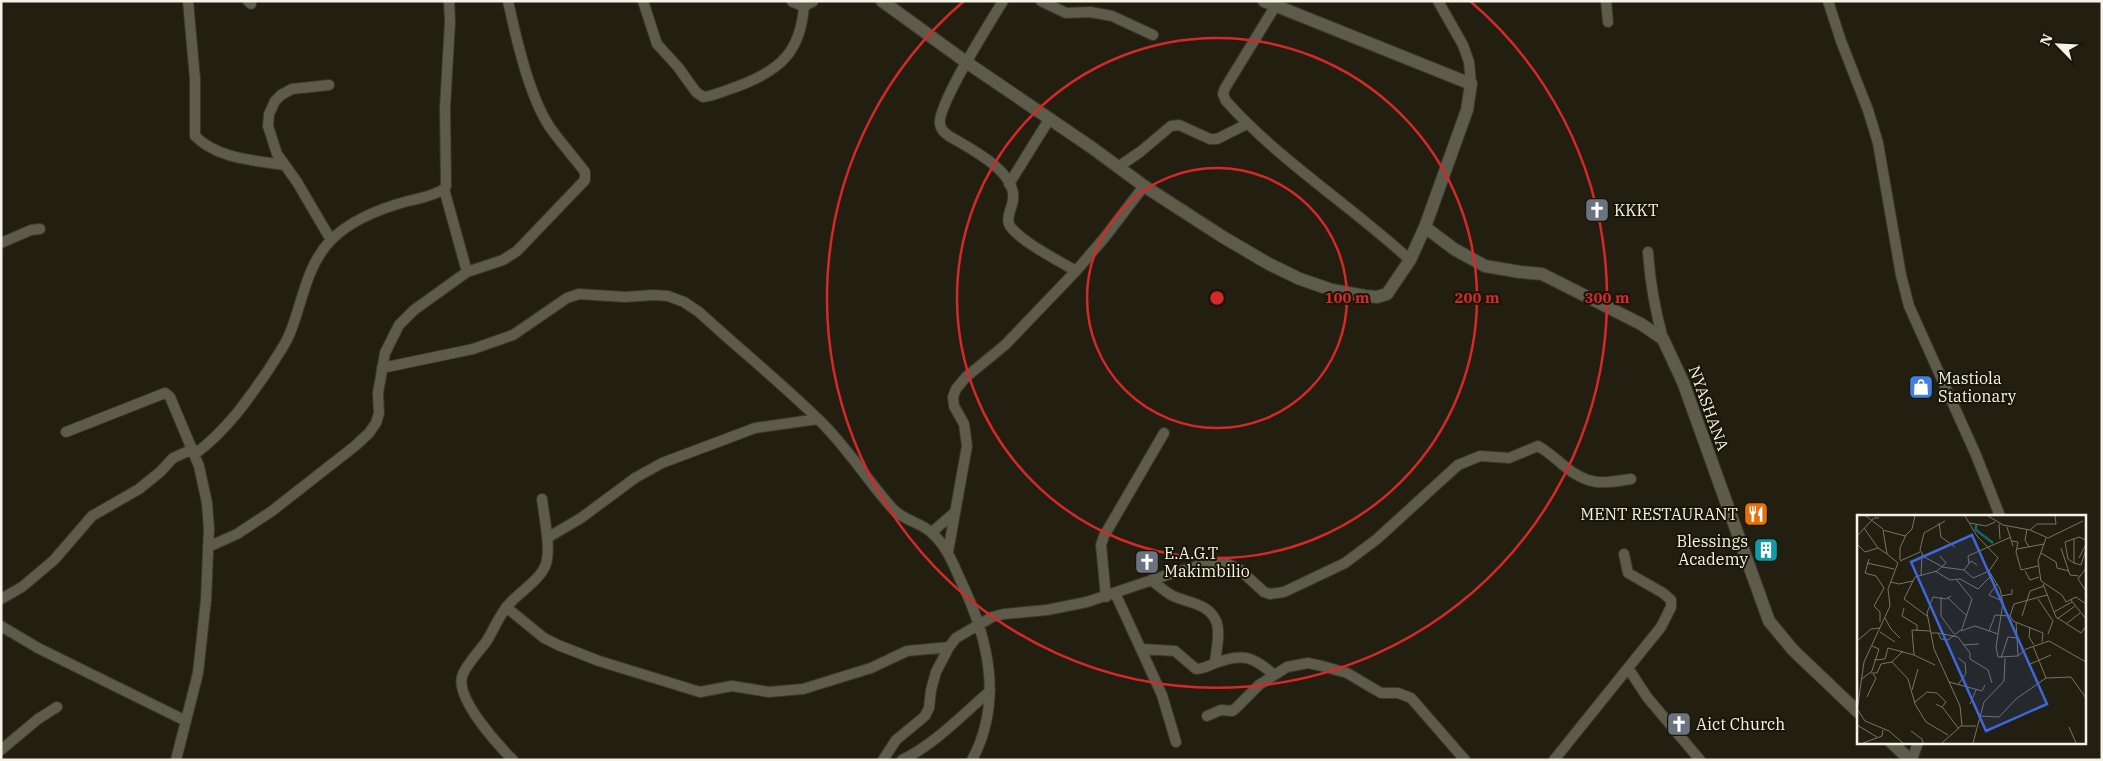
<svg xmlns="http://www.w3.org/2000/svg" width="2103" height="761" viewBox="0 0 2103 761" font-family="'IBM Plex Serif',serif">
<rect width="100%" height="100%" fill="#221f10"/>
<g fill="none" stroke-linecap="round" stroke-linejoin="round">
<defs>
<path id="minor" d="M 188,1 L 195,79 L 195,136 C 218,159 253,160 284,165
M 248,1 L 251,4
M 643,1 L 657,44 L 678,67 L 696,92 L 703,97 C 714,96 726,90 736,87 C 779,71 801,53 804,5
M 1003,1 C 991,21 937,105 940,124 C 941,130 944,132 949,136 C 969,148 1017,171 1013,200 C 1012,208 1005,219 1010,226 C 1020,241 1059,261 1076,271
M 1041,1 L 1066,13 L 1090,12 L 1112,16 L 1153,35
M 1438,1 L 1463,45 L 1469,62 L 1471,84
M 1606,1 L 1608,22
M 1828,1 L 1841,41 L 1868,110 L 1878,143 L 1901,275 L 1909,306 L 1976,455 L 2000,516
M 1276,5 L 1225,88 L 1223,94 L 1226,101 C 1280,161 1350,205 1410,260
M 329,85 L 292,89 L 281,95 L 275,101 L 269,114 L 268,126 L 277,154 L 297,182 L 331,240
M 1118,167 L 1140,152 L 1171,126 L 1179,125 L 1210,139 L 1217,139 L 1247,124
M 1009,184 L 1050,118
M 444,189 L 467,272
M 1,243 L 31,230 L 40,229
M 1648,252 C 1650,282 1655,310 1663,339
M 382,368 L 473,349 L 513,335 L 567,298 L 579,294 L 625,297 L 653,295 L 668,296 L 684,302 L 699,312 C 738,348 779,381 817,418 C 846,445 866,479 892,508 C 903,521 922,522 933,534 C 946,546 953,563 960,579 C 988,637 1004,700 972,760
M 66,432 L 165,393 L 170,397 L 199,466 L 207,503 L 209,529 L 206,600 L 198,673 L 176,760
M 195,454 C 227,430 247,401 269,369 C 276,357 285,346 290,333 C 303,301 306,266 331,240 C 351,220 382,208 408,201 C 420,198 434,196 444,189 L 446,186 L 445,107 L 450,22 L 449,1
M 932,532 L 954,513
M 547,538 L 581,518 L 635,478 L 662,463 L 755,428 L 818,419
M 208,547 L 237,534 L 272,511 L 355,446 L 369,433 L 376,423 L 379,413 L 378,393 L 385,353 L 399,325 L 414,310 L 467,272 L 503,260 L 517,251 L 585,180 L 585,172 C 573,156 560,142 549,126 C 529,95 516,38 508,1
M 948,552 L 967,446 L 964,424 L 954,406 L 953,397 L 956,389 L 966,377 L 1005,345 L 1076,271 L 1105,237 L 1144,186
M 1151,580 C 1158,585 1165,592 1173,596 C 1188,603 1208,603 1216,621 C 1221,632 1216,651 1215,663
M 1115,593 L 1162,695 L 1176,742
M 1106,597 L 1101,545 L 1104,536 L 1164,433
M 1,599 L 22,587 L 54,560 L 92,516 L 139,489 L 160,472 L 173,458 L 193,449
M 506,607 L 544,638 L 558,645 L 599,661 L 700,692 L 732,686 L 769,692 L 803,689 L 871,668 L 907,651 L 949,647
M 1,626 L 38,648 L 186,721
M 1142,649 L 1175,651 L 1196,669 C 1203,669 1209,666 1215,663 C 1243,653 1253,656 1274,675
M 1628,668 L 1647,697 L 1700,760
M 1207,716 L 1221,710 L 1232,711 L 1235,709 L 1259,685 L 1287,667 L 1308,663 L 1322,666 L 1347,673 L 1381,693 L 1398,693 L 1411,698 L 1465,760
M 1,750 L 38,719 L 57,707
M 513,760 C 498,745 456,699 462,677 C 465,665 481,650 488,639 C 495,627 500,613 510,603 C 521,591 540,580 546,564 C 551,547 544,517 542,499
M 883,760 L 896,740 L 925,716 L 929,708 L 931,690 L 936,672 L 949,647 L 956,638 L 992,617 L 1004,614 L 1047,610 L 1087,602 L 1164,576 L 1204,564 L 1217,563 L 1228,564 L 1239,569 L 1264,592 L 1270,594 L 1284,592 L 1345,563 L 1377,539 L 1458,465 L 1480,456 L 1509,458 L 1538,446 C 1547,451 1555,458 1563,465 C 1588,486 1601,484 1631,479
M 902,760 C 935,744 962,715 990,691
M 1554,760 L 1661,627 L 1671,607 L 1671,600 L 1663,593 L 1628,573 L 1624,554
M 1912,760 L 1918,742"/>
<path id="tertiary" d="M 793,1 L 804,5 L 812,1
M 882,1 L 966,62 L 1091,147 L 1144,186 L 1223,237 L 1269,264 L 1300,279 L 1332,290 L 1365,296 L 1377,297 L 1387,294 L 1410,260 L 1425,227 L 1467,110 L 1471,84 L 1264,1
M 1425,227 L 1454,249 L 1485,266 L 1520,272 L 1542,274 L 1641,324 L 1663,339 L 1683,382 L 1769,621 L 1793,650 L 1858,712
M 1891,742 L 1910,760"/>
</defs>
<use href="#minor" stroke="#3a382f" stroke-width="12"/>
<use href="#tertiary" stroke="#3a382f" stroke-width="14"/>
<use href="#minor" stroke="#5d5b49" stroke-width="10"/>
<use href="#tertiary" stroke="#5d5b49" stroke-width="12"/>
</g>
<g fill="none" stroke="#d62828" stroke-width="2.5">
<circle cx="1217" cy="298" r="130"/>
<circle cx="1217" cy="298" r="260"/>
<path d="M1470 1A390 390 0 1 1 964 1"/>
</g>
<defs>
<symbol id="church-square" viewBox="-11 -11 22 22"><rect x="-9" y="-9" width="18" height="18" rx="4" fill="#6b7280" stroke="#181607"/><path d="M-1.2-6h2.4v3.5h3.3v2.4h-3.3V6h-2.4V-.1h-3.3v-2.4h3.3Z" fill="#fff"/></symbol>
<symbol id="shop-square" viewBox="-11 -11 22 22"><rect x="-9" y="-9" width="18" height="18" rx="4" fill="#3f7fe0" stroke="#181607"/><path d="M-5-2.5h2.3a2.7 3.5 0 0 1 5.4 0H5L5.5 6h-11ZM-1.5-2.5h3a1.5 2.3 0 0 0-3 0Z" fill="#fff"/></symbol>
<symbol id="restaurant-square" viewBox="-11 -11 22 22"><rect x="-9" y="-9" width="18" height="18" rx="4" fill="#e8710a" stroke="#181607"/><path d="M-5-6h1v4h1v-4h1v4h1v-4h1v5L-1.5 .5V6h-2V.5L-5-1ZM5-6V6H3V1.5H1.5Q1.5-4 5-6Z" fill="#fff"/></symbol>
<symbol id="building-square" viewBox="-11 -11 22 22"><rect x="-9" y="-9" width="18" height="18" rx="4" fill="#0f9aa8" stroke="#181607"/><path d="M-4-6H4V6H1V3H-1V6H-4ZM-2.5-4.3h1.7v1.8h-1.7ZM.8-4.3h1.7v1.8H.8ZM-2.5-1h1.7V.8h-1.7ZM.8-1h1.7V.8H.8Z" fill="#fff"/></symbol>
</defs>
<g fill-rule="evenodd">
<use href="#church-square" x="1583" y="196" width="28" height="28"/>
<use href="#shop-square" x="1907" y="373" width="28" height="28"/>
<use href="#restaurant-square" x="1742" y="500" width="28" height="28"/>
<use href="#building-square" x="1752" y="536" width="28" height="28"/>
<use href="#church-square" x="1133" y="548" width="28" height="28"/>
<use href="#church-square" x="1665" y="710" width="28" height="28"/>
</g>
<g text-anchor="middle" stroke-width="4" stroke-linejoin="round" paint-order="stroke">
<g font-size="16" fill="#f5f3e9" stroke="#181607" text-anchor="start">
<text x="1614" y="216">KKKT</text>
<text x="1938" y="384">Mastiola<tspan x="1938" dy="18">Stationary</tspan></text>
<text x="1738" y="520" text-anchor="end">MENT RESTAURANT</text>
<text x="1748" y="547" text-anchor="end">Blessings<tspan x="1748" dy="18">Academy</tspan></text>
<text x="1164" y="559">E.A.G.T<tspan x="1164" dy="18">Makimbilio</tspan></text>
<text x="1696" y="730">Aict Church</text>
</g>
<g font-size="16" fill="#f5f3e9" stroke="#181607">
<text transform="translate(1709 408) rotate(70)" y="6">NYASHANA</text>
</g>
</g>
<g transform="translate(1857 515)">
<rect width="229" height="229" fill="#221f10"/>
<path fill="none" stroke="#12696d" stroke-width="2.5" d="M 119,10 L 119,15 L 136,28"/>
<path fill="none" stroke="#767467" stroke-width="1" d="M 9,1 L 26,14M 108,1 L 120,21 L 141,43 L 132,56 L 143,74 L 146,88 L 139,132 L 141,142 L 161,141 L 169,134 L 192,126 L 229,147M 131,1 L 146,10 L 173,15 L 191,23 L 226,6M 82,8 L 84,22 L 98,32M 113,8 L 129,11 L 138,7M 142,9 L 143,24M 150,12 L 156,31M 7,13 L 21,33M 170,14 L 168,25 L 172,32M 173,15 L 180,9 L 199,9 L 198,1M 0,21 L 17,3 L 22,3M 189,23 L 181,46 L 184,66 L 205,80 L 209,87 L 219,82 L 229,89M 217,24 L 217,48 L 224,50 L 229,34M 155,26 L 161,27 L 159,37 L 164,55 L 181,51M 0,29 L 8,37 L 21,33 L 30,39M 204,33 L 213,60 L 222,61M 160,34 L 187,29M 184,38 L 199,47 L 200,53 L 212,56M 222,43 L 229,29M 12,44 L 8,58 L 19,61 L 27,73 L 17,91 L 23,97 L 23,107M 43,45 L 43,33 L 49,20M 43,46 L 63,37M 10,48 L 37,54M 217,48 L 211,44 L 208,27 L 222,22 L 229,25M 112,49 L 111,41 L 154,22M 85,52 L 107,55 L 116,63 L 132,56M 86,52 L 67,42 L 63,35 L 67,18 L 88,6M 229,53 L 221,64 L 229,76M 107,55 L 114,46 L 120,50M 78,56 L 93,65 L 103,64 L 121,74 L 135,60M 168,56 L 173,65 L 182,62M 64,61 L 65,40M 34,67 L 42,69 L 56,66M 140,69 L 132,80 L 143,85M 186,69 L 199,102 L 224,118 L 229,111M 94,81 L 89,84 L 76,82 L 70,98 L 77,134 L 103,191 L 105,211M 144,81 L 155,79 L 155,74M 84,82 L 84,101 L 97,119M 91,83 L 110,101M 181,84 L 196,106 L 191,119M 214,85 L 229,104M 47,93 L 45,101 L 60,110 L 60,116M 197,97 L 215,87M 70,101 L 47,84 L 58,62 L 80,56 L 89,48 L 83,41M 165,101 L 173,76 L 187,71M 28,103 L 34,114 L 43,123M 200,104 L 218,91M 159,107 L 161,141M 209,109 L 223,98M 173,112 L 172,122 L 177,130M 104,116 L 118,111 L 141,119M 132,116 L 138,100 L 153,101M 23,117 L 38,127M 74,118 L 81,118 L 84,124 L 91,125 L 105,114 L 115,84 L 99,64M 81,118 L 101,122 L 113,138 L 113,144 L 131,155 L 135,168M 0,126 L 14,114 L 23,113M 185,127 L 186,118 L 156,106 L 153,101 L 157,89 L 190,80M 106,130 L 122,129M 176,131 L 189,163M 57,140 L 55,115 L 73,116M 101,143 L 108,148 L 109,158 L 101,170M 144,143 L 151,122 L 160,123M 17,145 L 28,144 L 31,133 L 57,140 L 78,150M 35,147 L 51,164 L 58,189 L 69,207 L 91,220M 171,150 L 194,140M 14,158 L 20,158 L 24,149 L 35,147 L 46,136M 5,164 L 15,156 L 22,134 L 15,131M 92,167 L 125,176 L 128,170M 55,175 L 61,154M 10,182 L 19,163 L 16,159M 58,187 L 70,177 L 80,178 L 89,187 L 85,192M 79,189 L 86,193 L 102,214M 113,189 L 119,175M 0,194 L 8,206 L 32,216 L 46,228M 0,196 L 7,147 L 33,91 L 31,74 L 41,48 L 30,39 L 26,15 L 48,21 L 55,14 L 58,1M 122,201 L 142,202 L 159,184 L 189,163 L 214,162 L 229,183M 0,210 L 20,222M 212,212 L 219,228M 54,216 L 65,224 L 66,228M 6,228 L 25,221 L 26,215M 85,228 L 104,211 L 119,211M 116,228 L 127,187 L 147,166 L 148,143"/>
<path fill="#3d67db" fill-opacity="0.15" stroke="#3d67db" stroke-width="2.5" d="M 115,20 L 190,189 L 129,216 L 54,47 Z"/>
<rect width="229" height="229" fill="none" stroke="#f5f3e9" stroke-width="2.5"/>
</g>
<circle cx="1217" cy="298" r="8" fill="#d62828" stroke="#181607" stroke-width="2.5"/>
<g font-size="15" text-anchor="middle" font-weight="bold" fill="#d62828" stroke="#181607" stroke-width="4" stroke-linejoin="round" paint-order="stroke">
<text x="1347" y="303">100 m</text>
<text x="1477" y="303">200 m</text>
<text x="1607" y="303">300 m</text>
</g>
<rect width="2103" height="761" fill="none" stroke="#f5f3e9" stroke-width="5"/>
<g transform="translate(2058 45) rotate(294)" stroke="#181607" stroke-width="4" paint-order="stroke">
<path d="M0-4L9 19L0 12L-9 19Z" fill="#f5f3e9"/>
<text y="-8" font-size="14" font-weight="bold" text-anchor="middle" fill="#f5f3e9">N</text>
</g>
</svg>
